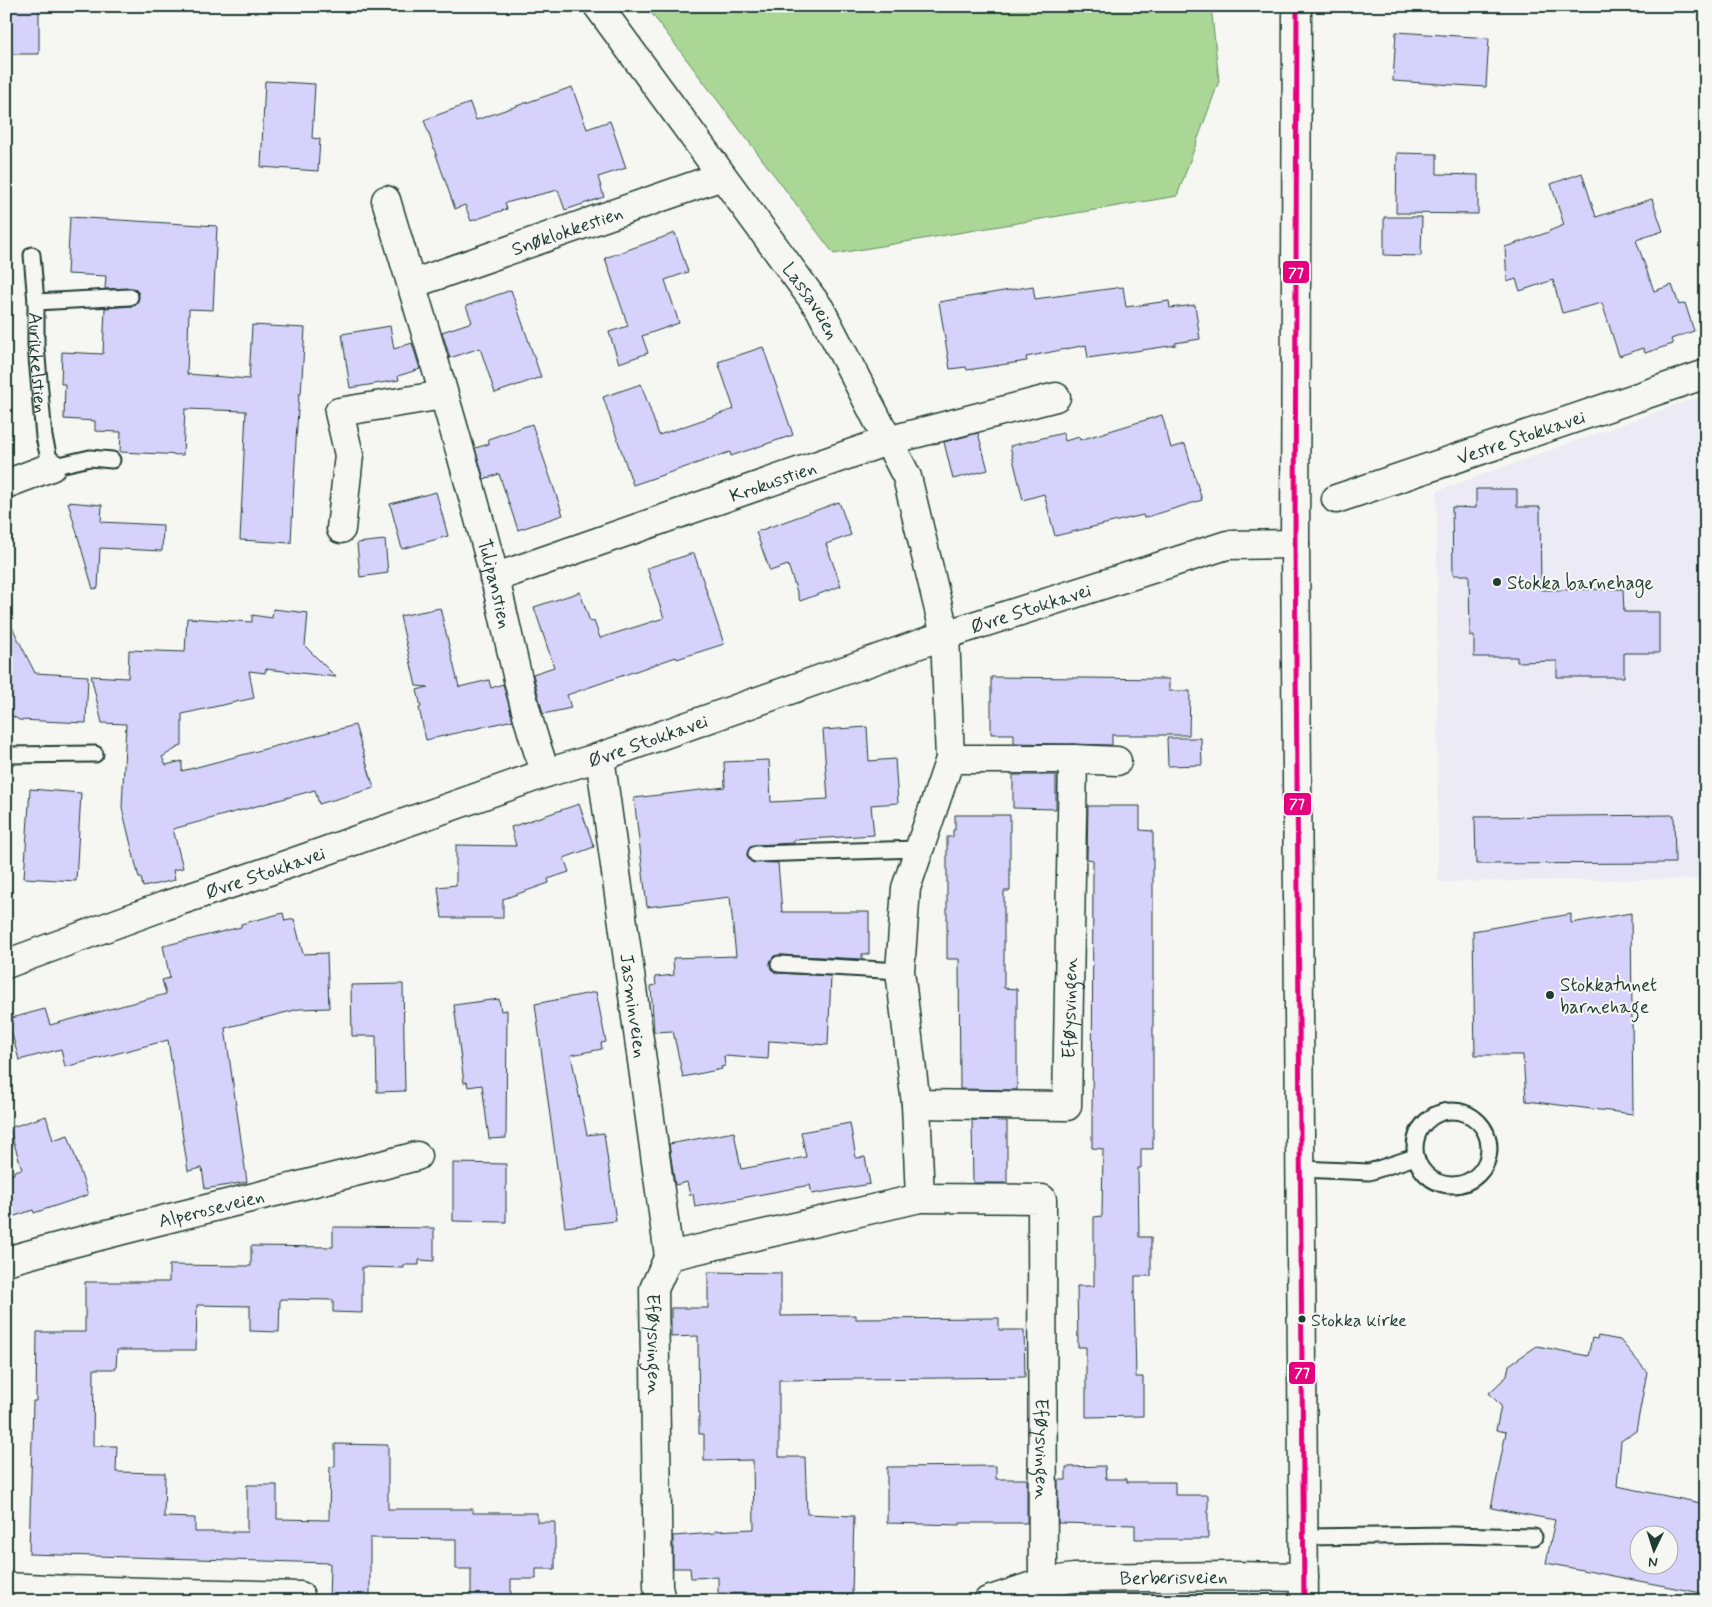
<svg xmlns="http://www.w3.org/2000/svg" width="1712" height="1607" viewBox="0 0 1712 1607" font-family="Mynerve,sans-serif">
<rect width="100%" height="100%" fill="#f6f6f2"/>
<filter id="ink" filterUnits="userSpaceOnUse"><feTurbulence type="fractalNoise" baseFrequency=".02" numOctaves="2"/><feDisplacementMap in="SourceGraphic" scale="10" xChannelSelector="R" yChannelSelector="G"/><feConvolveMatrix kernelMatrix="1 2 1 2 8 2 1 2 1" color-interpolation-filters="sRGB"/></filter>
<g filter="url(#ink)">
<path fill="#ecebf5" d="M 1706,394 L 1706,879 L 1438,882 L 1437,491 Z"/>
<path fill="#aad795" stroke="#648a64" d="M 646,6 L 1211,6 L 1219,81 L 1177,196 L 834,254 Z"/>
<path fill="#d6d2fb" stroke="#1f3d34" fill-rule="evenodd" d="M 6,6 L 39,6 L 39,54 L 6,54 Z
M 1396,32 L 1489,38 L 1486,87 L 1393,81 Z
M 265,81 L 315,84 L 312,138 L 320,139 L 318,171 L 261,167 Z
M 572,87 L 587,129 L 610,121 L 626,168 L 598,177 L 604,197 L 565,210 L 558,190 L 505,203 L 507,209 L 471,221 L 465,205 L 455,209 L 424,120 L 470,103 L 476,120 Z
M 1397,153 L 1437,154 L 1437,174 L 1478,175 L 1478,214 L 1396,213 Z
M 1582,173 L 1596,217 L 1652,199 L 1663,231 L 1636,240 L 1654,291 L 1672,285 L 1679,305 L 1685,303 L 1694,331 L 1671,339 L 1673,344 L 1645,353 L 1643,348 L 1619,356 L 1602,303 L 1562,313 L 1553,280 L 1520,291 L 1516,279 L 1507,282 L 1505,247 L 1549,232 L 1549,231 L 1564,225 L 1551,184 Z
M 70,217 L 217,226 L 213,310 L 189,309 L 187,374 L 249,379 L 252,325 L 305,328 L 301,394 L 299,394 L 296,441 L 291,543 L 240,540 L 246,411 L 185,409 L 183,455 L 120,452 L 121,432 L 95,431 L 95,421 L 64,419 L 65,384 L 61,384 L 62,352 L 103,354 L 105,308 L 131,306 L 135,305 L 139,297 L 138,292 L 134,288 L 105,289 L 106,276 L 67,274 Z
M 1384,217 L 1422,217 L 1421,256 L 1384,255 Z
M 675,233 L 688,272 L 665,280 L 679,323 L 642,336 L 648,353 L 619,363 L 609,332 L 628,326 L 605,258 Z
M 1033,286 L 1035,299 L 1123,287 L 1126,307 L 1169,301 L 1170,308 L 1195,305 L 1200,339 L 1175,343 L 1176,345 L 1088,358 L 1086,345 L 1026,357 L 1027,361 L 967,370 L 966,367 L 950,369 L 939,302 Z
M 511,290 L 541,377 L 495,393 L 480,348 L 450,358 L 442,332 L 472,322 L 466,306 Z
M 390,326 L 394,349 L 412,343 L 420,369 L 398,376 L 399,380 L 350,388 L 342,334 Z
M 763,347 L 793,435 L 731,456 L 730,452 L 633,485 L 603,397 L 641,384 L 659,435 L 734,409 L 718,362 Z
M 1162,415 L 1171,448 L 1185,444 L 1202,500 L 1144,518 L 1143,515 L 1055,536 L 1044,494 L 1023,500 L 1010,446 L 1063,433 L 1065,441 L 1079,437 L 1080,440 Z
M 532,424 L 563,515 L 518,530 L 499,474 L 484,479 L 475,448 L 489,444 L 488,439 Z
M 978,433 L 988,470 L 953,479 L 944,442 Z
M 1476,489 L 1517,489 L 1517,507 L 1540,507 L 1541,590 L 1623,589 L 1624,612 L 1659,612 L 1659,653 L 1624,653 L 1624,677 L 1557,677 L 1557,661 L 1517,662 L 1517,657 L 1474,657 L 1474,636 L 1470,636 L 1469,575 L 1453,575 L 1452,507 L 1476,508 Z
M 436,492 L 448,536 L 402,549 L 390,504 Z
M 68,502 L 102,505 L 101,522 L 163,525 L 162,551 L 100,548 L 98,588 L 93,589 Z
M 839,502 L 851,535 L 826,544 L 841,586 L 800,601 L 788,565 L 770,571 L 756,532 Z
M 385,540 L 388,573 L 360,577 L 357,543 Z
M 694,553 L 724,644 L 677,659 L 676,657 L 567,695 L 571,708 L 543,714 L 533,674 L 554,667 L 534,607 L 580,592 L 590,622 L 594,621 L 600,638 L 664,618 L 647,568 Z
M 440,608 L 459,687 L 489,680 L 491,688 L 503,684 L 513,720 L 426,740 L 419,708 L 421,707 L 417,690 L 428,687 L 416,686 L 400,616 Z
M 273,609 L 308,613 L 305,646 L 336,677 L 266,669 L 265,673 L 249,671 L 254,698 L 182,714 L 182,745 L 162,757 L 166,765 L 182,761 L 182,771 L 355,725 L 374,788 L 319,804 L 315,790 L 173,829 L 183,868 L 173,870 L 175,880 L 143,887 L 141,878 L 139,878 L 122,808 L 126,724 L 102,723 L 91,676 L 128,678 L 129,650 L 185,652 L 187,618 L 252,622 L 252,615 L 272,618 Z
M 6,615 L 35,673 L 88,676 L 86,723 L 19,720 L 6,712 Z
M 991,677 L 1169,679 L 1169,691 L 1190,691 L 1189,735 L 1112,735 L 1112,745 L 1014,743 L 1014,734 L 991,734 Z
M 867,727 L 869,761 L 895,759 L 898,803 L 871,805 L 874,835 L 794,840 L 794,843 L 756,845 L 751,846 L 747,854 L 748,858 L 752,862 L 778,863 L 782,912 L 869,912 L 869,954 L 862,954 L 862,959 L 780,955 L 774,956 L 770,963 L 771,969 L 778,973 L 831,976 L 828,1045 L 769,1041 L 768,1059 L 724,1056 L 725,1066 L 721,1067 L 722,1069 L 683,1077 L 673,1031 L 654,1032 L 651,986 L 656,985 L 655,977 L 674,975 L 673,958 L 736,956 L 730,897 L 647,907 L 634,798 L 725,787 L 724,762 L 769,760 L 771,802 L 828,799 L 823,730 Z
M 1167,738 L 1201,738 L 1202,765 L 1168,766 Z
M 1013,775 L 1056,775 L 1056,809 L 1013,808 Z
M 30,789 L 81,793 L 76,881 L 24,878 Z
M 579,804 L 594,847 L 564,858 L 569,872 L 548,879 L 549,883 L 503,899 L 503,918 L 442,918 L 438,887 L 456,885 L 456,845 L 516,846 L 511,827 Z
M 1088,806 L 1140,806 L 1140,830 L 1153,831 L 1153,1149 L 1141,1149 L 1141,1168 L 1138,1168 L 1139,1237 L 1151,1237 L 1151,1276 L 1135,1276 L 1135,1291 L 1134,1291 L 1136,1377 L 1143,1377 L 1143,1416 L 1086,1417 L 1086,1347 L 1078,1347 L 1077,1286 L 1094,1286 L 1094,1217 L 1102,1216 L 1103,1149 L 1092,1148 L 1093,860 L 1087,859 Z
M 955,815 L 1010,815 L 1010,891 L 1004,891 L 1004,988 L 1017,989 L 1017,1090 L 960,1089 L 959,959 L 947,959 L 947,837 L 953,837 L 953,830 L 955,830 Z
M 1674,815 L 1675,863 L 1476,864 L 1475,817 Z
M 283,913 L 285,921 L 294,919 L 303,954 L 327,953 L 329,1008 L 299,1009 L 225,1028 L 247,1182 L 205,1189 L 202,1168 L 188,1171 L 168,1040 L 65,1067 L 61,1049 L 19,1060 L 8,1019 L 45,1009 L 50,1025 L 166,994 L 162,980 L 170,978 L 163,946 L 241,927 L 241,924 Z
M 1631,913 L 1633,1114 L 1526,1101 L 1523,1055 L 1475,1055 L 1473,931 L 1571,914 L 1571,923 Z
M 403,984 L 405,1091 L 377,1092 L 376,1036 L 352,1036 L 351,985 Z
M 596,992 L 606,1042 L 601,1043 L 602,1049 L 571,1055 L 587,1135 L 604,1133 L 616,1221 L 565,1227 L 535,1004 Z
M 499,999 L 501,1011 L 507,1010 L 506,1138 L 489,1139 L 482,1085 L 468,1087 L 467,1082 L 464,1083 L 454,1005 Z
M 46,1116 L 53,1140 L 68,1135 L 88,1195 L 34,1213 L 33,1210 L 6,1219 L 6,1176 L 14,1174 L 14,1171 L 22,1169 L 9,1128 Z
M 972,1120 L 1007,1121 L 1007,1183 L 973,1183 Z
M 850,1123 L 856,1158 L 865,1157 L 870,1184 L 812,1194 L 810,1185 L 695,1207 L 693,1194 L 690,1195 L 687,1182 L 675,1185 L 669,1144 L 734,1132 L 741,1169 L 806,1157 L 801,1132 Z
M 453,1163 L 506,1164 L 506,1222 L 453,1221 Z
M 333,1227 L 434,1228 L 434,1261 L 419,1260 L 419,1265 L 404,1265 L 404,1268 L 362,1267 L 362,1313 L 333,1312 L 333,1300 L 280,1299 L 279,1332 L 250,1331 L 250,1306 L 197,1305 L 196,1350 L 117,1350 L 116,1369 L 94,1369 L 93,1446 L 117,1446 L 116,1472 L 165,1473 L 164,1517 L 195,1518 L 195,1532 L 247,1532 L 247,1485 L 277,1485 L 277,1519 L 329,1520 L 330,1467 L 335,1466 L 335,1444 L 388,1445 L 388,1509 L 473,1509 L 473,1513 L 537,1513 L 537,1522 L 555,1522 L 555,1569 L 536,1569 L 536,1579 L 511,1579 L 511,1601 L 471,1601 L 471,1569 L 456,1569 L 456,1539 L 370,1538 L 370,1601 L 329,1601 L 330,1563 L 29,1554 L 33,1401 L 36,1401 L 37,1332 L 85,1332 L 85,1282 L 169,1282 L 169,1265 L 251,1266 L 251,1246 L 333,1247 Z
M 708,1272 L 781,1273 L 781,1316 L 856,1315 L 856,1319 L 999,1318 L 999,1330 L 1024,1330 L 1025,1377 L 779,1380 L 779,1457 L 805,1457 L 807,1514 L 854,1516 L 852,1595 L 718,1593 L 718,1577 L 691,1578 L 690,1568 L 673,1568 L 673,1536 L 715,1533 L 715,1531 L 754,1529 L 753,1460 L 704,1461 L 704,1434 L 699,1434 L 698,1336 L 671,1337 L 671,1308 L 708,1308 Z
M 1598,1336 L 1620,1340 L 1647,1372 L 1636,1431 L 1621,1441 L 1617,1486 L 1706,1504 L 1706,1594 L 1546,1563 L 1555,1520 L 1491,1508 L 1506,1432 L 1496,1430 L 1501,1406 L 1489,1393 L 1507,1376 L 1509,1365 L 1537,1346 L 1588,1356 L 1592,1338 L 1597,1339 ZM 1640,1534 L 1670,1534 L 1670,1564 L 1640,1564 Z
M 996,1466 L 996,1479 L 1027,1479 L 1027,1523 L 960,1523 L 960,1525 L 887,1523 L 887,1467 Z
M 1105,1466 L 1106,1479 L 1127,1479 L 1127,1482 L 1175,1482 L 1175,1495 L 1208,1495 L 1208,1539 L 1135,1539 L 1135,1525 L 1058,1523 L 1058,1480 L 1066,1480 L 1066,1467 Z"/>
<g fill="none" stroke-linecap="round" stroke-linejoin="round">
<defs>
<g id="service">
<path id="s1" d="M 32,255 L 36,302 L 36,346 L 44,437 L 51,467 L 90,458 L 112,460"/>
<path d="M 36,302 L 130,297"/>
<path d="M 6,755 L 95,754"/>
<path d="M 756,854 L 918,849"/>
<path d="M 779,964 L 900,971"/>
<circle cx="1452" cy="1148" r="37"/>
<path d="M 1301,1169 L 1369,1172 L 1415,1157"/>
<path d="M 1304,1537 L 1450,1535 L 1534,1537"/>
</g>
<g id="minor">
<path id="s2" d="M 598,6 L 820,309 L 907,477 L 945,635 L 950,759 L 906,888 L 900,971 L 916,1104 L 920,1198 L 669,1256 L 654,1289 L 658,1587 L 661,1601"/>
<path id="s3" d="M 386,200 C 424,326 462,452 495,579 C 511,644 522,711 546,773"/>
<path id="s4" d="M 412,284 L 722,176"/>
<path d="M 6,484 L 51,467"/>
<path id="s5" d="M 1336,499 L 1706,374"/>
<path d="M 341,529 L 349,455 L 339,412 L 443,395"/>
<path id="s6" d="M 494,578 L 887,441 L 1056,397"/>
<path id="s7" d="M 600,757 L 669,1256"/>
<path d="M 950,759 L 1073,759 L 1117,761"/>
<path id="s8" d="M 6,964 L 164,906 L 263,873 L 546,773 L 600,757 L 945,635 L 1227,545 L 1295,544"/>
<path id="s9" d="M 916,1104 L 1067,1106 L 1073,759"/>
<path id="s10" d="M 920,1198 L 1042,1199 L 1043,1601"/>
<path id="s11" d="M 6,1261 C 142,1223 280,1192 417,1156"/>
<path d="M 6,1587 L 68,1590 L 300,1596"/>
<path id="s12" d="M 988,1601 L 1044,1582 L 1074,1578 L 1231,1576 L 1304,1577"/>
</g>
<path id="secondary" d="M 1297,6 L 1295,544 L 1304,1601"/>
</defs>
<use href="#service" stroke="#1f3d34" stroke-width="19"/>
<use href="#minor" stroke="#1f3d34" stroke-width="31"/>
<use href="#secondary" stroke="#1f3d34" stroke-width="31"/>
<use href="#service" stroke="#f6f6f2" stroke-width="15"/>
<use href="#minor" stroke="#f6f6f2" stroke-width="28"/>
<use href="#secondary" stroke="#f6f6f2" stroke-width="28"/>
<defs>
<path id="bus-1" d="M 1297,6 L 1295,544 L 1304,1601"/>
</defs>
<use href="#bus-1" stroke="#f6f6f2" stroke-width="9"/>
<use href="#bus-1" stroke="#e5007d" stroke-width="5"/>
</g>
</g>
<g fill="#1f3d34" stroke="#f6f6f2" stroke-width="2">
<circle cx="1497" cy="582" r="5"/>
<circle cx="1550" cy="995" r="5"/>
<circle cx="1302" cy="1319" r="4.5"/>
</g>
<g text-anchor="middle" stroke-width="4" stroke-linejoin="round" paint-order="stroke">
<g font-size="18" fill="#1f3d34" stroke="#f6f6f2" text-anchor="start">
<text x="1311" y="1326">Stokka kirke</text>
</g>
<g font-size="19" fill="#1f3d34" stroke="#f6f6f2">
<text dy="7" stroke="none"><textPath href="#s4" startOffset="164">Snøklokkestien</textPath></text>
<text dy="7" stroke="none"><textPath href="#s2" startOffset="364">Lassaveien</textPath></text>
<text dy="7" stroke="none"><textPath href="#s1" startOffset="108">Aurikkelstien</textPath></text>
<text dy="7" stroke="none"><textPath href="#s5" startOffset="195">Vestre Stokkavei</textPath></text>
<text dy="7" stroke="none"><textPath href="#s6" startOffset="295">Krokusstien</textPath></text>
<text dy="7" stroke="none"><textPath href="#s3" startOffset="399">Tulipanstien</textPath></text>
<text dy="7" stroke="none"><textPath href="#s8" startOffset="1085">Øvre Stokkavei</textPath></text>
<text dy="7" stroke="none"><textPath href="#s8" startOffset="680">Øvre Stokkavei</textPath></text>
<text dy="7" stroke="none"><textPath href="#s8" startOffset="275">Øvre Stokkavei</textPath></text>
<text dy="7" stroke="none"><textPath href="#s7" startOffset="251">Jasminveien</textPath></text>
<text dy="7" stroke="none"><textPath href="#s9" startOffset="249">Eføysvingen</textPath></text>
<text dy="7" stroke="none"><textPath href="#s11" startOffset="212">Alperoseveien</textPath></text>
<text dy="7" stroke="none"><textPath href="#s2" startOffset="1648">Eføysvingen</textPath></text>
<text dy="7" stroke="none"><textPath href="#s10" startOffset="372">Eføysvingen</textPath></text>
<text dy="7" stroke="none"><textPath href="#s12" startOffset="189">Berberisveien</textPath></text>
</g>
<g font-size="19" fill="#1f3d34" stroke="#f6f6f2" text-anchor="start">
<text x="1507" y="589">Stokka barnehage</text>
<text x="1560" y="991">Stokkatunet<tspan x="1560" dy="22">barnehage</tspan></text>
</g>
</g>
<g stroke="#f6f6f2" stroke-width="2">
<rect x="1282" y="260" width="28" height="24" rx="5" fill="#e5007d"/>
<rect x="1283" y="792" width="29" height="24" rx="5" fill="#e5007d"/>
<rect x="1288" y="1361" width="28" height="24" rx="5" fill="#e5007d"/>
</g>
<g font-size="14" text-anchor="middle" font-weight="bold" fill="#fff">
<text x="1296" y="277">77</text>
<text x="1297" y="808">77</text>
<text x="1302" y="1377">77</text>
</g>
<rect width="1712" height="1607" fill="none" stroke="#f6f6f2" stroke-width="25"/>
<rect x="12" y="12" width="1687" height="1582" fill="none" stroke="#1f3d34" stroke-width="2" filter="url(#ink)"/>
<g transform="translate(1654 1550) rotate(184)"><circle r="24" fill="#f6f6f2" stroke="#a0aca6"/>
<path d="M0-4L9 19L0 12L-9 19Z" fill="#1f3d34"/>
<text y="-8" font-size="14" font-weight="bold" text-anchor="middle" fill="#1f3d34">N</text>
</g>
</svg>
